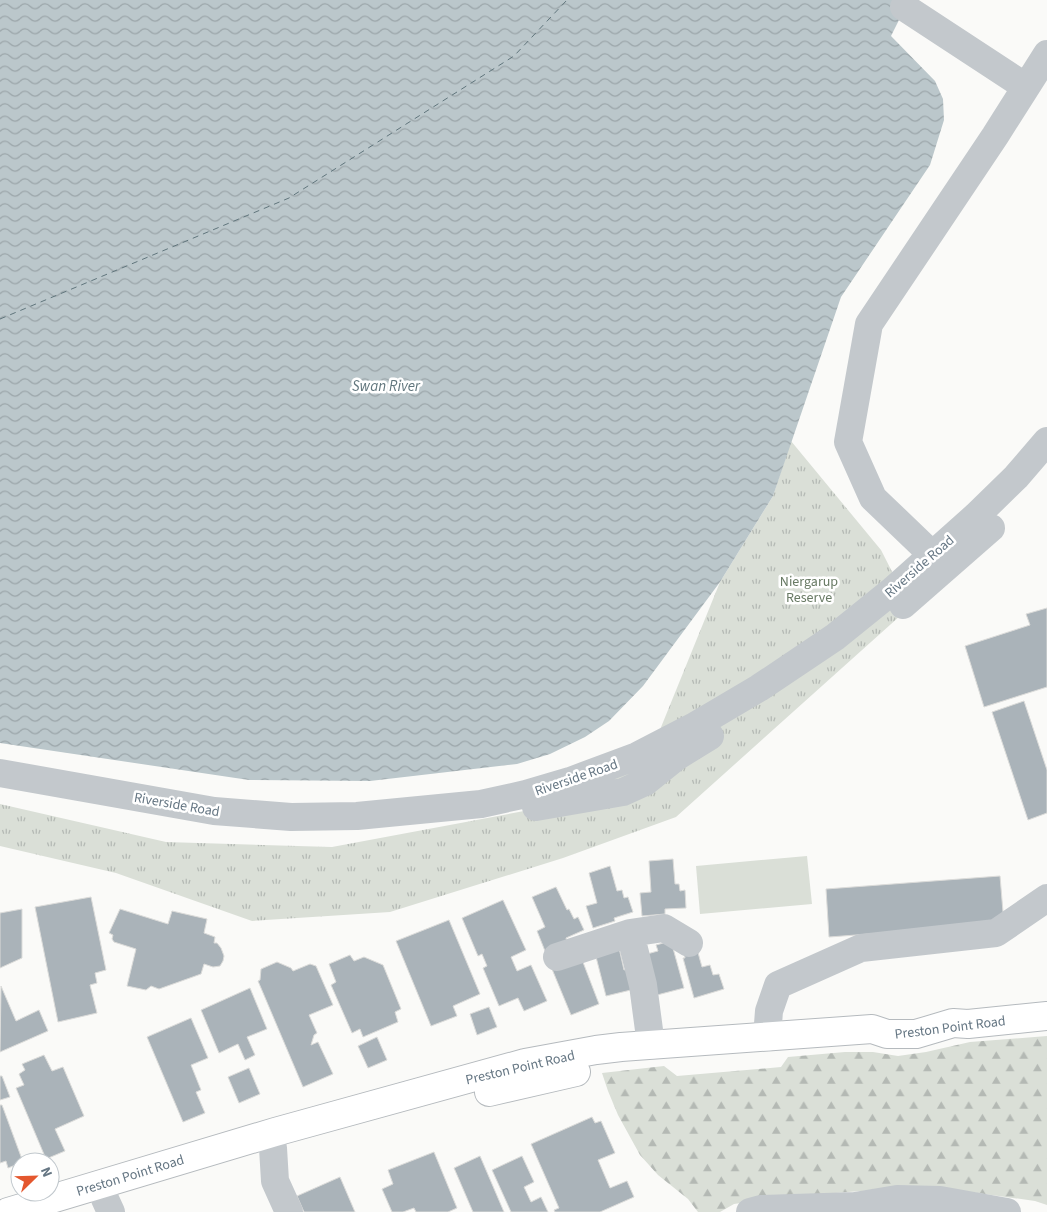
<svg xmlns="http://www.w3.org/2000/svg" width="1047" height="1212" viewBox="0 0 1047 1212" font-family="'Source Sans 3',sans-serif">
<defs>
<pattern id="grass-tufts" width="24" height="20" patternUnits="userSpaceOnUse" patternTransform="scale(1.25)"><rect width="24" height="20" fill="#dadfd7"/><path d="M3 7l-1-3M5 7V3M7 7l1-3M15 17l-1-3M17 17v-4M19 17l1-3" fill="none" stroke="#b4b9b4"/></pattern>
<pattern id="forest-firs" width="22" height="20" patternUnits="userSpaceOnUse" patternTransform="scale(1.25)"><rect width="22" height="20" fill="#dadfd7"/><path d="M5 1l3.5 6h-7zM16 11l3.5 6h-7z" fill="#b4b9b4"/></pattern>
<pattern id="water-waves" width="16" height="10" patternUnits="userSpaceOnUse" patternTransform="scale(1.25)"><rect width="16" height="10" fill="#bbc7cb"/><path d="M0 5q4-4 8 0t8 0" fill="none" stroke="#9ca6aa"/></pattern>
</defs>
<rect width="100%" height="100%" fill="#fafaf8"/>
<path fill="url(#grass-tufts)" d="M 791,441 L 881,550 L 910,607 L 676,817 L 563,858 L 390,912 L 252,921 L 116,873 L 0,846 L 0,804 L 166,842 L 332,847 L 583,800 L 655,742 L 720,582 L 773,496 Z"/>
<path fill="url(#forest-firs)" d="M 1047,1036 L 1047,1205 L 1035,1201 L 949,1189 L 861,1191 L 784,1197 L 734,1204 L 720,1212 L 698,1212 L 688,1199 L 658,1175 L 640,1155 L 618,1115 L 608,1091 L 602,1073 L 664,1066 L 677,1076 L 781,1067 L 788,1057 L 845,1052 L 873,1052 L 898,1056 L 926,1052 L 970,1042 Z"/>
<path fill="#dadfd7" d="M 807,856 L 812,904 L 700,914 L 696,866 Z"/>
<path fill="url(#water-waves)" d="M 0,0 L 909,0 L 891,36 L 935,81 L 943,99 L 944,120 L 930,165 L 841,297 L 773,496 L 720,582 L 643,686 L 609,721 L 585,737 L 550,754 L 517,764 L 370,781 L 249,780 L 0,743 Z"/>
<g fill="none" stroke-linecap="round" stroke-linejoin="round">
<path stroke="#60757c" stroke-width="1" stroke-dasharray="6 5" stroke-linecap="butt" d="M 0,319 L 289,198 L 514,56 L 567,0"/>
</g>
<path fill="#aab3b9" stroke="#dcdcda" d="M 1047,608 L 1047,687 L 984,707 L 965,646 L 1030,625 L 1026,614 Z
M 1024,701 L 1047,770 L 1047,813 L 1028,820 L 992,712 Z
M 673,859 L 675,884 L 679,884 L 680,891 L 685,890 L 686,908 L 665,909 L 665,914 L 642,916 L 640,893 L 651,892 L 649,861 Z
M 610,866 L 617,891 L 622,890 L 624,898 L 628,897 L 633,912 L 614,918 L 615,921 L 593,928 L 586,906 L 597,903 L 589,873 Z
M 1000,876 L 1004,924 L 829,937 L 826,889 Z
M 556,887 L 567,910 L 569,909 L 574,919 L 578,917 L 584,930 L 566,938 L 567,942 L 545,951 L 537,931 L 545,927 L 532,897 Z
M 91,897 L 106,970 L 95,973 L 97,983 L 90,985 L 97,1013 L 58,1022 L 35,907 Z
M 503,900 L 526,950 L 511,957 L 517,971 L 531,965 L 547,1001 L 524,1011 L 518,998 L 499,1006 L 483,968 L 487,966 L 482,954 L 478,956 L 462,918 Z
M 22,909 L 22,958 L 0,968 L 0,913 Z
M 120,909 L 168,924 L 172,911 L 207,919 L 204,933 L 215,937 L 214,943 L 217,943 L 221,948 L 224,956 L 223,961 L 220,966 L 213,967 L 204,964 L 201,974 L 159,989 L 151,986 L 146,990 L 127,986 L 136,949 L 114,942 L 112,939 L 113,935 L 109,933 Z
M 449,920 L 480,994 L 453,1006 L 457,1016 L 431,1026 L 396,941 Z
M 671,941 L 684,988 L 657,995 L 647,954 L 658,951 L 656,945 Z
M 619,948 L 624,970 L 630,969 L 635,989 L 606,996 L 594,949 Z
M 697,949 L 702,967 L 710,965 L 713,975 L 719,974 L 724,989 L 694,998 L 683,958 L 685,958 L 684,953 Z
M 350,955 L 354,961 L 364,957 L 383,965 L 401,1009 L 395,1012 L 398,1022 L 363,1037 L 360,1029 L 352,1033 L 331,985 L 336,982 L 329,964 Z
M 581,957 L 599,1004 L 571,1015 L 552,969 Z
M 277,962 L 291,968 L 293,971 L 310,964 L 316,966 L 333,1005 L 309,1015 L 317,1033 L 314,1035 L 311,1045 L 318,1042 L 333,1074 L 303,1087 L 258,981 L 260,980 L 261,969 Z
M 1,986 L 16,1021 L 39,1010 L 48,1031 L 0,1052 Z
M 250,988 L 267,1029 L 247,1037 L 255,1055 L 245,1060 L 238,1044 L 219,1053 L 201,1010 Z
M 489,1007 L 497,1027 L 477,1035 L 470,1014 Z
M 191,1018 L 208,1058 L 191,1065 L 201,1090 L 196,1092 L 205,1113 L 183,1122 L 147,1037 Z
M 377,1037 L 387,1060 L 368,1068 L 358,1046 Z
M 44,1055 L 52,1071 L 63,1067 L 84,1116 L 55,1129 L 65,1151 L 46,1159 L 16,1088 L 24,1085 L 19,1074 L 25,1070 L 22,1064 Z
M 249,1068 L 260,1094 L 239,1103 L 228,1077 Z
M 0,1076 L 2,1076 L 10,1097 L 0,1100 Z
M 0,1105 L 2,1105 L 23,1162 L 8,1168 L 6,1161 L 0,1163 Z
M 592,1117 L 595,1123 L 601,1121 L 615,1153 L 598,1160 L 610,1188 L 627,1181 L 634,1197 L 600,1212 L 555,1212 L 554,1210 L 559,1208 L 531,1144 Z
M 434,1152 L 457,1208 L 448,1212 L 416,1212 L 414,1208 L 403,1212 L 392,1212 L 382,1189 L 393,1184 L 388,1170 Z
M 480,1156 L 504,1212 L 473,1212 L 454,1168 Z
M 522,1156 L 534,1182 L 524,1187 L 531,1202 L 541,1197 L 548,1212 L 511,1212 L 492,1170 Z
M 340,1177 L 355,1212 L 304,1212 L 297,1196 Z"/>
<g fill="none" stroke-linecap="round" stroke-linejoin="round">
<defs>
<path id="major" d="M 489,1092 L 576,1072
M 8,1212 L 275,1132 L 525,1063 L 596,1050 L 621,1047 L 872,1029 L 887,1034 L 916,1034 L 953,1023 L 968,1024 L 1047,1016"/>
</defs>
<use href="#major" stroke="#b5babe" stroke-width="30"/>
<path stroke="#c3c8cc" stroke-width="28" d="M 904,7 L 1026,87
M 945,567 L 873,498 L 848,442 L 869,324 L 995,136 L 1047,54
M 903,605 L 991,528
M 0,773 L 214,811 L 291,817 L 357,816 L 481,804 L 526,794 L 570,781 L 637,756 L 693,727 L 759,688 L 835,637 L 892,591 L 976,516 L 1016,477 L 1047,441
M 536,807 L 623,792 L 645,782 L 676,757 L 710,736
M 630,933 L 664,928 L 689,943
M 557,957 L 630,933 L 643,985 L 651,1045
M 767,1037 L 769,1011 L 778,985 L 861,948 L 996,933 L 1047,898
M 273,1148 L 275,1181 L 289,1212
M 105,1199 L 111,1212
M 750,1212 L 761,1209 L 855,1206 L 897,1199 L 940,1200 L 1007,1212"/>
<use href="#major" stroke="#fff" stroke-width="28"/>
</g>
<g text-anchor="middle" stroke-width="5" stroke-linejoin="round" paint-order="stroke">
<g font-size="14" fill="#657683" stroke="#fff">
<text transform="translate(919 566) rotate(-41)" y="5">Riverside Road</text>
<text transform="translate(576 777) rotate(-19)" y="5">Riverside Road</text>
<text transform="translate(177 804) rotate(10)" y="5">Riverside Road</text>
<text transform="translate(950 1027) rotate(-7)" y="5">Preston Point Road</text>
<text transform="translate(520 1067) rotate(-13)" y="5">Preston Point Road</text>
<text transform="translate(130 1175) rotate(-17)" y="5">Preston Point Road</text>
</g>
<g font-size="14" fill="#687a64" stroke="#fff">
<text x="809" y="586">Niergarup<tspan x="809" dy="16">Reserve</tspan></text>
</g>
<g font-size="15" font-style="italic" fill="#60757c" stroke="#fff">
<text x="386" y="391">Swan River</text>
</g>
</g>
<g transform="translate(35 1177) rotate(67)"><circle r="24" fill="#ffffff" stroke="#c1c8cd"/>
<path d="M0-4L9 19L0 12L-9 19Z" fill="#e4572e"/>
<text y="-8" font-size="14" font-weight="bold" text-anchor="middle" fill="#657683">N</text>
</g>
</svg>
